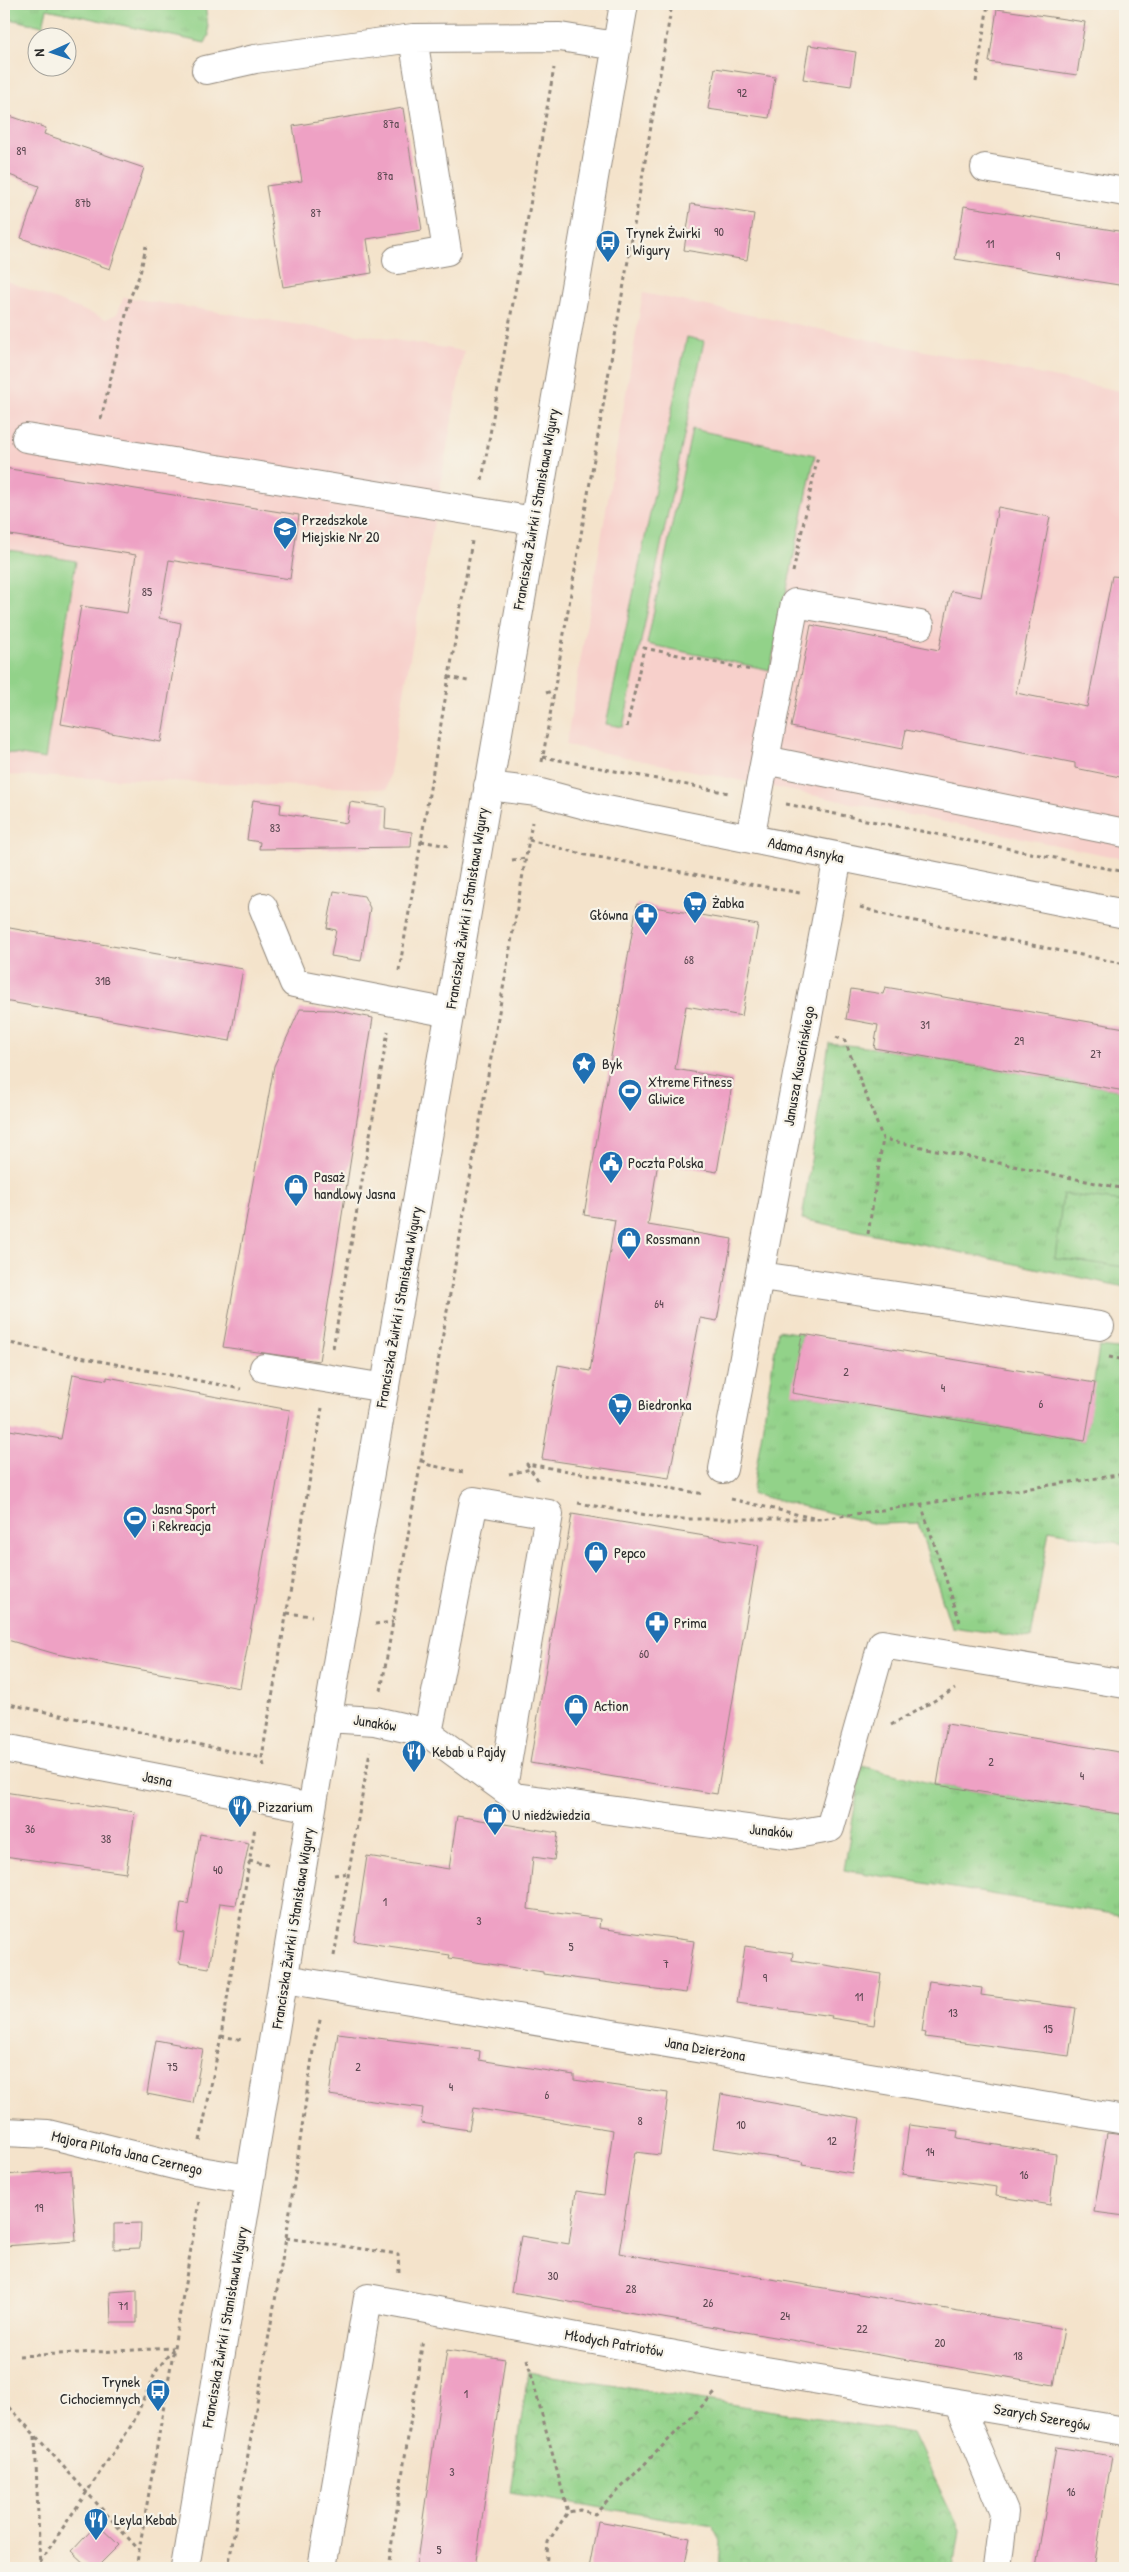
<svg xmlns="http://www.w3.org/2000/svg" width="1129" height="2572" viewBox="0 0 1129 2572" font-family="'Patrick Hand',sans-serif">
<defs>
<pattern id="grass-tufts" width="24" height="20" patternUnits="userSpaceOnUse" patternTransform="scale(1.25)"><rect width="24" height="20" fill="#92d289"/><path d="M3 7l-1-3M5 7V3M7 7l1-3M15 17l-1-3M17 17v-4M19 17l1-3" fill="none" stroke="#7eb476"/></pattern>
<pattern id="park-crowns" width="20" height="18" patternUnits="userSpaceOnUse" patternTransform="scale(1.25)"><rect width="20" height="18" fill="#92d289"/><path d="M2 6a3 3 0 1 1 6 0M12 15a3 3 0 1 1 6 0" fill="none" stroke="#7eb476"/></pattern>
</defs>
<rect width="100%" height="100%" fill="#f7f3e8"/>
<filter id="ink" filterUnits="userSpaceOnUse"><feTurbulence type="fractalNoise" baseFrequency=".02" numOctaves="2"/><feDisplacementMap in="SourceGraphic" scale="10" xChannelSelector="R" yChannelSelector="G"/><feConvolveMatrix kernelMatrix="1 2 1 2 8 2 1 2 1" color-interpolation-filters="sRGB"/></filter>
<filter id="wash" filterUnits="userSpaceOnUse"><feTurbulence type="fractalNoise" baseFrequency=".0096" numOctaves="4" result="noise"/><feDisplacementMap in="SourceGraphic" scale="20" xChannelSelector="R" yChannelSelector="G"/><feGaussianBlur stdDeviation="1.12" result="paint"/><feColorMatrix in="noise" values="0 0 0 0 0 0 0 0 0 0 0 0 0 0 0 0 0 1.4 0 .05"/><feComposite in="paint" operator="in"/></filter>
<g filter="url(#wash)">
<rect width="100%" height="100%" fill="#f4e3cb"/>
<path fill="#f7d0cb" d="M 4,280 L 106,319 L 117,314 L 124,297 L 464,351 L 387,789 L 4,775 Z
M 643,293 L 1125,392 L 1125,859 L 566,745 Z"/>
<path fill="url(#grass-tufts)" stroke="#5e7e5a" d="M 4,4 L 205,4 L 209,35 L 205,43 L 47,9 L 43,26 L 4,18 Z
M 829,1043 L 874,1048 L 1125,1091 L 1125,1287 L 802,1219 Z
M 778,1330 L 802,1334 L 793,1393 L 1085,1441 L 1099,1347 L 1125,1350 L 1125,1544 L 1049,1530 L 1031,1638 L 951,1627 L 918,1523 L 876,1524 L 752,1494 Z
M 862,1766 L 937,1785 L 1125,1815 L 1125,1916 L 844,1870 Z"/>
<path fill="url(#park-crowns)" stroke="#5e7e5a" d="M 1063,1194 L 1125,1202 L 1125,1267 L 1055,1258 Z
M 528,2372 L 913,2433 L 959,2530 L 953,2568 L 719,2568 L 721,2541 L 713,2526 L 511,2493 Z"/>
<path fill="#92d289" stroke="#5e7e5a" d="M 687,337 L 704,341 L 623,727 L 606,724 Z
M 692,429 L 815,455 L 770,670 L 647,644 Z
M 4,549 L 76,561 L 45,759 L 4,752 Z"/>
<g id="blocks">
<path fill="#eea1c4" d="M 997,9 L 1085,22 L 1077,75 L 989,62 Z
M 809,45 L 856,52 L 851,86 L 803,79 Z
M 715,68 L 775,77 L 769,118 L 708,109 Z
M 403,108 L 422,230 L 367,239 L 372,273 L 283,287 L 266,186 L 302,181 L 293,126 Z
M 4,114 L 46,128 L 44,134 L 144,168 L 110,269 L 21,238 L 39,186 L 4,173 Z
M 691,204 L 754,214 L 747,260 L 684,250 Z
M 964,206 L 1125,232 L 1125,286 L 955,259 Z
M 4,468 L 299,515 L 290,579 L 169,560 L 159,618 L 181,623 L 161,742 L 61,724 L 81,606 L 127,613 L 136,555 L 4,534 Z
M 998,507 L 1050,517 L 1016,693 L 1087,707 L 1112,576 L 1125,577 L 1125,778 L 1075,768 L 1075,763 L 906,730 L 902,749 L 791,727 L 811,625 L 939,650 L 951,591 L 981,597 Z
M 253,800 L 281,804 L 280,813 L 347,823 L 350,802 L 386,807 L 385,828 L 412,832 L 411,847 L 259,849 L 260,842 L 247,840 Z
M 334,891 L 364,896 L 370,908 L 361,961 L 331,956 L 336,930 L 327,928 Z
M 637,904 L 758,925 L 742,1016 L 686,1006 L 675,1069 L 733,1079 L 717,1172 L 658,1162 L 648,1225 L 732,1239 L 717,1321 L 700,1318 L 669,1478 L 542,1459 L 558,1365 L 590,1371 L 615,1220 L 584,1215 Z
M 4,927 L 243,969 L 230,1041 L 4,1001 Z
M 885,987 L 1125,1028 L 1125,1091 L 874,1048 L 878,1025 L 846,1019 L 851,989 L 883,994 Z
M 300,1009 L 332,1010 L 373,1018 L 319,1361 L 223,1347 L 274,1066 Z
M 802,1334 L 1095,1383 L 1085,1441 L 792,1393 Z
M 73,1374 L 107,1380 L 107,1377 L 290,1410 L 240,1688 L 56,1654 L 4,1639 L 4,1429 L 61,1439 Z
M 572,1514 L 759,1545 L 717,1794 L 530,1763 Z
M 947,1724 L 1125,1753 L 1125,1815 L 937,1785 Z
M 4,1792 L 135,1812 L 126,1873 L 4,1856 Z
M 457,1816 L 558,1833 L 554,1860 L 533,1857 L 528,1909 L 600,1919 L 599,1928 L 694,1941 L 686,1993 L 543,1974 L 543,1972 L 449,1958 L 450,1955 L 354,1941 L 367,1856 L 449,1869 Z
M 200,1834 L 249,1843 L 236,1905 L 220,1903 L 209,1968 L 179,1963 L 184,1933 L 177,1932 L 181,1903 L 188,1904 Z
M 745,1946 L 793,1953 L 792,1960 L 881,1974 L 874,2025 L 831,2018 L 832,2016 L 737,2003 Z
M 929,1981 L 982,1988 L 981,1995 L 1076,2008 L 1069,2056 L 925,2037 L 926,2033 L 922,2032 Z
M 338,2033 L 480,2051 L 479,2060 L 574,2075 L 574,2080 L 668,2093 L 660,2155 L 635,2152 L 619,2253 L 1064,2329 L 1054,2385 L 511,2292 L 521,2236 L 569,2244 L 576,2191 L 604,2195 L 613,2130 L 473,2108 L 469,2130 L 421,2123 L 423,2108 L 329,2095 Z
M 156,2040 L 203,2049 L 193,2103 L 147,2094 Z
M 721,2094 L 860,2118 L 852,2173 L 803,2165 L 804,2162 L 713,2148 Z
M 909,2125 L 958,2131 L 957,2139 L 1056,2154 L 1050,2205 L 996,2196 L 997,2187 L 902,2174 Z
M 1107,2133 L 1125,2135 L 1125,2216 L 1094,2212 Z
M 71,2170 L 76,2241 L 4,2246 L 4,2175 Z
M 141,2223 L 140,2248 L 114,2249 L 114,2224 Z
M 137,2290 L 137,2323 L 111,2323 L 110,2292 Z
M 447,2350 L 505,2359 L 475,2568 L 416,2568 Z
M 1056,2447 L 1112,2456 L 1094,2568 L 1036,2568 Z
M 598,2521 L 690,2538 L 684,2568 L 589,2568 Z
M 97,2524 L 119,2545 L 96,2568 L 90,2568 L 72,2551 Z"/>
</g>
</g>
<g filter="url(#ink)">
<use href="#blocks" fill-opacity="0" stroke="#90877b" stroke-width="1"/>
<g fill="none" stroke-linecap="round" stroke-linejoin="round">
<defs>
<path id="minor" d="M 206,70 L 255,59 L 413,38 L 560,37 L 616,46
M 985,168 L 1125,192
M 397,260 L 447,251 L 413,38
M 26,438 L 534,521
M 765,760 L 1125,833
M 488,786 L 537,792 L 597,808 L 1125,914
M 750,838 L 795,603 L 920,625
M 263,907 L 294,983 L 450,1013
M 761,1276 L 1100,1326
M 264,1368 L 385,1388
M 723,1469 L 838,857
M 327,1718 L 375,1721 L 428,1733 L 515,1797 L 791,1835 L 830,1828 L 882,1644 L 1125,1684
M 428,1733 L 474,1501 L 549,1514 L 503,1788
M 4,1748 L 312,1808
M 285,1979 L 1125,2120
M 4,2132 L 48,2134 L 194,2170 L 250,2179
M 958,2403 L 1125,2431
M 185,2568 L 312,1808 L 624,4
M 322,2568 L 368,2298 L 723,2364 L 958,2403 L 1004,2512 L 997,2568"/>
</defs>
<use href="#minor" stroke="#90877b" stroke-width="30"/>
<path stroke="#90877b" stroke-width="3" stroke-dasharray="4 4" stroke-linecap="butt" d="M 47,8 L 58,4
M 976,82 L 988,4
M 101,419 L 130,298 L 140,274 L 146,246
M 482,480 L 554,68
M 793,572 L 818,456
M 448,677 L 468,681
M 546,693 L 554,690
M 627,727 L 644,648 L 751,670
M 543,757 L 729,793
M 542,762 L 672,4
M 786,804 L 1125,872
M 529,840 L 586,855 L 800,893
M 421,841 L 448,846
M 512,860 L 526,858
M 860,907 L 886,915 L 1125,964
M 399,971 L 472,541
M 836,1037 L 845,1041 L 883,1139 L 1125,1189
M 868,1234 L 883,1139
M 4,1342 L 241,1389
M 333,1348 L 388,1031
M 1109,1357 L 1125,1360
M 421,1460 L 429,1465 L 463,1472
M 509,1474 L 531,1469
M 538,1480 L 527,1464 L 704,1494
M 731,1499 L 813,1518
M 578,1503 L 670,1519 L 821,1519 L 1125,1474
M 921,1504 L 960,1622
M 287,1613 L 312,1616
M 375,1624 L 393,1622
M 381,1691 L 532,822
M 4,1703 L 262,1758
M 891,1725 L 955,1689
M 264,1766 L 262,1758 L 265,1738 L 322,1408
M 249,1861 L 268,1865
M 334,1875 L 349,1873
M 334,1956 L 370,1751
M 221,2036 L 243,2040
M 200,2141 L 221,2036 L 255,1827
M 286,2238 L 398,2254 L 399,2272
M 19,2356 L 173,2348
M 527,2359 L 568,2512 L 580,2510 L 595,2514 L 715,2393
M 4,2401 L 139,2550
M 35,2436 L 40,2568
M 40,2562 L 133,2423 L 156,2371 L 173,2349
M 136,2568 L 199,2202
M 228,2568 L 286,2238 L 313,2051 L 321,2016
M 388,2568 L 423,2339
M 546,2568 L 548,2542 L 568,2512"/>
<use href="#minor" stroke="#fff" stroke-width="28"/>
</g>
</g>
<defs>
<symbol id="bus-pin" viewBox="-11 -11 22 30"><path d="M0 17L-7.5 6A9.5 9.5 0 1 1 7.5 6Z" fill="#1f6fb2" stroke="#f7f3e8"/><path d="M-5-6H5V4H4V6H2V4H-2V6H-4V4H-5ZM-3.5-4V0h7V-4ZM-3.5 1.2v1.5H-2V1.2ZM2 1.2v1.5H3.5V1.2Z" fill="#fff"/></symbol>
<symbol id="school-pin" viewBox="-11 -11 22 30"><path d="M0 17L-7.5 6A9.5 9.5 0 1 1 7.5 6Z" fill="#1f6fb2" stroke="#f7f3e8"/><path d="M0-5L7-2L0 1L-7-2ZM-4 1L0 2.5L4 1V4Q0 6-4 4Z" fill="#fff"/></symbol>
<symbol id="supermarket-pin" viewBox="-11 -11 22 30"><path d="M0 17L-7.5 6A9.5 9.5 0 1 1 7.5 6Z" fill="#1f6fb2" stroke="#f7f3e8"/><path d="M-6-5.5h2.5l.6 2H6L4.5 2H-2.5L-4.4-4H-6ZM-1.5 3.2a1.3 1.3 0 1 0 .1 0ZM3 3.2a1.3 1.3 0 1 0 .1 0Z" fill="#fff"/></symbol>
<symbol id="pharmacy-pin" viewBox="-11 -11 22 30"><path d="M0 17L-7.5 6A9.5 9.5 0 1 1 7.5 6Z" fill="#1f6fb2" stroke="#f7f3e8"/><path d="M-2-6h4v4h4v4h-4v4h-4v-4h-4v-4h4Z" fill="#fff"/></symbol>
<symbol id="sight-pin" viewBox="-11 -11 22 30"><path d="M0 17L-7.5 6A9.5 9.5 0 1 1 7.5 6Z" fill="#1f6fb2" stroke="#f7f3e8"/><path d="M0-6L1.8-2.2L6-1.7L2.9 1.2L3.7 5.4L0 3.3L-3.7 5.4L-2.9 1.2L-6-1.7L-1.8-2.2Z" fill="#fff"/></symbol>
<symbol id="stadium-pin" viewBox="-11 -11 22 30"><path d="M0 17L-7.5 6A9.5 9.5 0 1 1 7.5 6Z" fill="#1f6fb2" stroke="#f7f3e8"/><path d="M0-5a6.5 5 0 1 0 0 10a6.5 5 0 1 0 0-10ZM-3.5-1.8h7v3.6h-7Z" fill="#fff"/></symbol>
<symbol id="civic-pin" viewBox="-11 -11 22 30"><path d="M0 17L-7.5 6A9.5 9.5 0 1 1 7.5 6Z" fill="#1f6fb2" stroke="#f7f3e8"/><path d="M-.6-6.5H3V-4.5H.6V-3L4-1V1h2V6H-6V1h2V-1L-.6-3ZM-1.2 2.5V6h2.4V2.5Z" fill="#fff"/></symbol>
<symbol id="shop-pin" viewBox="-11 -11 22 30"><path d="M0 17L-7.5 6A9.5 9.5 0 1 1 7.5 6Z" fill="#1f6fb2" stroke="#f7f3e8"/><path d="M-5-2.5h2.3a2.7 3.5 0 0 1 5.4 0H5L5.5 6h-11ZM-1.5-2.5h3a1.5 2.3 0 0 0-3 0Z" fill="#fff"/></symbol>
<symbol id="restaurant-pin" viewBox="-11 -11 22 30"><path d="M0 17L-7.5 6A9.5 9.5 0 1 1 7.5 6Z" fill="#1f6fb2" stroke="#f7f3e8"/><path d="M-5-6h1v4h1v-4h1v4h1v-4h1v5L-1.5 .5V6h-2V.5L-5-1ZM5-6V6H3V1.5H1.5Q1.5-4 5-6Z" fill="#fff"/></symbol>
</defs>
<g fill-rule="evenodd">
<use href="#bus-pin" x="594" y="228" width="28" height="38"/>
<use href="#school-pin" x="271" y="515" width="28" height="38"/>
<use href="#supermarket-pin" x="681" y="889" width="28" height="38"/>
<use href="#pharmacy-pin" x="632" y="901" width="28" height="38"/>
<use href="#sight-pin" x="570" y="1050" width="28" height="38"/>
<use href="#stadium-pin" x="616" y="1077" width="28" height="38"/>
<use href="#civic-pin" x="597" y="1149" width="28" height="38"/>
<use href="#shop-pin" x="282" y="1172" width="28" height="38"/>
<use href="#shop-pin" x="615" y="1225" width="28" height="38"/>
<use href="#supermarket-pin" x="606" y="1391" width="28" height="38"/>
<use href="#stadium-pin" x="121" y="1504" width="28" height="38"/>
<use href="#shop-pin" x="582" y="1539" width="28" height="38"/>
<use href="#pharmacy-pin" x="643" y="1609" width="28" height="38"/>
<use href="#shop-pin" x="562" y="1692" width="28" height="38"/>
<use href="#restaurant-pin" x="400" y="1738" width="28" height="38"/>
<use href="#restaurant-pin" x="226" y="1793" width="28" height="38"/>
<use href="#shop-pin" x="481" y="1801" width="28" height="38"/>
<use href="#bus-pin" x="144" y="2377" width="28" height="38"/>
<use href="#restaurant-pin" x="82" y="2506" width="28" height="38"/>
</g>
<g text-anchor="middle" stroke-width="4.5" stroke-linejoin="round" paint-order="stroke">
<g font-size="12" fill="#5c4851">
<text x="742" y="97">92</text>
<text x="391" y="128">87a</text>
<text x="21" y="155">89</text>
<text x="385" y="180">87a</text>
<text x="83" y="207">87b</text>
<text x="316" y="217">87</text>
<text x="719" y="236">90</text>
<text x="990" y="248">11</text>
<text x="1058" y="260">9</text>
<text x="147" y="596">85</text>
<text x="275" y="832">83</text>
<text x="689" y="964">68</text>
<text x="103" y="985">31B</text>
<text x="925" y="1029">31</text>
<text x="1019" y="1045">29</text>
<text x="1096" y="1058">27</text>
<text x="659" y="1308">64</text>
<text x="846" y="1376">2</text>
<text x="943" y="1392">4</text>
<text x="1041" y="1408">6</text>
<text x="644" y="1658">60</text>
<text x="991" y="1766">2</text>
<text x="1082" y="1780">4</text>
<text x="30" y="1833">36</text>
<text x="106" y="1843">38</text>
<text x="218" y="1874">40</text>
<text x="385" y="1906">1</text>
<text x="479" y="1925">3</text>
<text x="571" y="1951">5</text>
<text x="666" y="1968">7</text>
<text x="765" y="1982">9</text>
<text x="859" y="2001">11</text>
<text x="953" y="2017">13</text>
<text x="1048" y="2033">15</text>
<text x="172" y="2071">75</text>
<text x="358" y="2071">2</text>
<text x="451" y="2091">4</text>
<text x="547" y="2099">6</text>
<text x="640" y="2125">8</text>
<text x="741" y="2129">10</text>
<text x="832" y="2145">12</text>
<text x="930" y="2156">14</text>
<text x="1024" y="2179">16</text>
<text x="39" y="2212">19</text>
<text x="553" y="2280">30</text>
<text x="631" y="2293">28</text>
<text x="708" y="2307">26</text>
<text x="123" y="2310">71</text>
<text x="785" y="2320">24</text>
<text x="862" y="2333">22</text>
<text x="940" y="2347">20</text>
<text x="1018" y="2360">18</text>
<text x="466" y="2398">1</text>
<text x="452" y="2476">3</text>
<text x="1071" y="2496">16</text>
<text x="439" y="2554">5</text>
</g>
<g font-size="15" fill="#2b2b2b" stroke="#f7f3e8" text-anchor="start">
<text x="626" y="238">Trynek Żwirki<tspan x="626" dy="17">i Wigury</tspan></text>
<text x="302" y="525">Przedszkole<tspan x="302" dy="17">Miejskie Nr 20</tspan></text>
<text x="712" y="908">Żabka</text>
<text x="628" y="920" text-anchor="end">Główna</text>
<text x="602" y="1069">Byk</text>
<text x="648" y="1087">Xtreme Fitness<tspan x="648" dy="17">Gliwice</tspan></text>
<text x="628" y="1168">Poczta Polska</text>
<text x="314" y="1182">Pasaż<tspan x="314" dy="17">handlowy Jasna</tspan></text>
<text x="646" y="1244">Rossmann</text>
<text x="638" y="1410">Biedronka</text>
<text x="152" y="1514">Jasna Sport<tspan x="152" dy="17">i Rekreacja</tspan></text>
<text x="614" y="1558">Pepco</text>
<text x="674" y="1628">Prima</text>
<text x="594" y="1711">Action</text>
<text x="432" y="1757">Kebab u Pajdy</text>
<text x="258" y="1812">Pizzarium</text>
<text x="512" y="1820">U niedźwiedzia</text>
<text x="140" y="2387" text-anchor="end">Trynek<tspan x="140" dy="17">Cichociemnych</tspan></text>
<text x="114" y="2525">Leyla Kebab</text>
</g>
<g font-size="15" fill="#2b2b2b" stroke="#f7f3e8">
<text transform="translate(536 509) rotate(-80)" y="5">Franciszka Żwirki i Stanisława Wigury</text>
<text transform="translate(806 850) rotate(12)" y="5">Adama Asnyka</text>
<text transform="translate(467 908) rotate(-81)" y="5">Franciszka Żwirki i Stanisława Wigury</text>
<text transform="translate(799 1066) rotate(-80)" y="5">Janusza Kusocińskiego</text>
<text transform="translate(399 1307) rotate(-80)" y="5">Franciszka Żwirki i Stanisława Wigury</text>
<text transform="translate(375 1723) rotate(9)" y="5">Junaków</text>
<text transform="translate(157 1779) rotate(11)" y="5">Jasna</text>
<text transform="translate(771 1831) rotate(5)" y="5">Junaków</text>
<text transform="translate(293 1928) rotate(-81)" y="5">Franciszka Żwirki i Stanisława Wigury</text>
<text transform="translate(705 2049) rotate(10)" y="5">Jana Dzierżona</text>
<text transform="translate(127 2153) rotate(13)" y="5">Majora Pilota Jana Czernego</text>
<text transform="translate(225 2327) rotate(-80)" y="5">Franciszka Żwirki i Stanisława Wigury</text>
<text transform="translate(614 2343) rotate(10)" y="5">Młodych Patriotów</text>
<text transform="translate(1042 2417) rotate(10)" y="5">Szarych Szeregów</text>
</g>
</g>
<rect width="1129" height="2572" fill="none" stroke="#f7f3e8" stroke-width="20"/>
<g transform="translate(52 52) rotate(267)"><circle r="24" fill="#f7f3e8" stroke="#a5a39c"/>
<path d="M0-4L9 19L0 12L-9 19Z" fill="#1f6fb2"/>
<text y="-8" font-size="14" font-weight="bold" text-anchor="middle" fill="#2b2b2b">N</text>
</g>
</svg>
